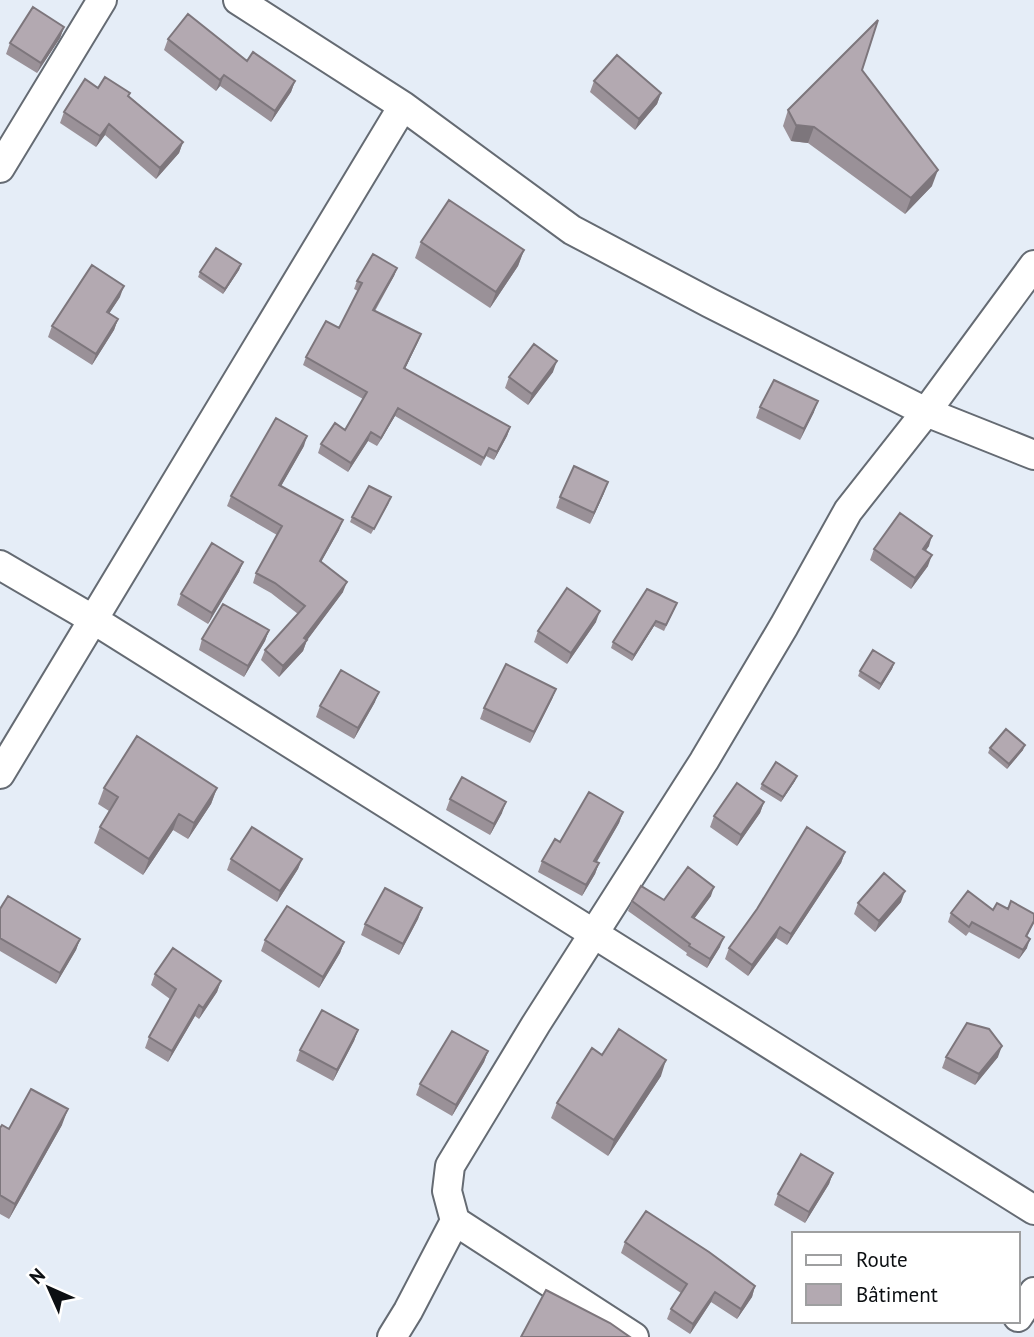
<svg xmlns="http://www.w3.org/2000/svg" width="1034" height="1337" viewBox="0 0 1034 1337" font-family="'PT Sans',sans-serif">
<rect width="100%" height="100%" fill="#e5edf7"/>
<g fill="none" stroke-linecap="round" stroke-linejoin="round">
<defs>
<path id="street" d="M 238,0 L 403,106 L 572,230 L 710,303 L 926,412 L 1034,455
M 0,168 L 102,0
M 0,565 L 94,620 L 1034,1210
M 0,774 L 403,106
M 1018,1317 L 1034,1292
M 392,1337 L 408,1311 L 455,1221
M 634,1337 L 455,1221 L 447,1191 L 450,1166 L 536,1024 L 704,761 L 784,626 L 848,511 L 926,412 L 1034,265"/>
</defs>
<use href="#street" stroke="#656b73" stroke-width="32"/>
<use href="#street" stroke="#fff" stroke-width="28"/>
</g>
<path fill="#9a9198" d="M 64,27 L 60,38 L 37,73 L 6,54 L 10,43 Z
M 168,39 L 247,61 L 295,81 L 291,92 L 271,122 L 220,86 L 216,91 L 164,50 Z
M 862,70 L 932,186 L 905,214 L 808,143 L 791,141 L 783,126 L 788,110 Z
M 594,81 L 661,93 L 657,104 L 635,130 L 590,92 Z
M 98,88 L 129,96 L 183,142 L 179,153 L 156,179 L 105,135 L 96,147 L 60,123 L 64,112 Z
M 421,242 L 524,250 L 518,266 L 490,308 L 415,258 Z
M 241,264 L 239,270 L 223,294 L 198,277 L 200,272 Z
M 397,268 L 394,276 L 375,311 L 421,334 L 405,369 L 510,427 L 507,436 L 494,460 L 486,456 L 481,466 L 395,416 L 377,446 L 368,441 L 348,472 L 318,453 L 321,444 L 345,430 L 363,399 L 303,365 L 306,357 L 339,328 L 358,291 L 354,289 L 357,281 Z
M 120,297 L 109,313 L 118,319 L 114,330 L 92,365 L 48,337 L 52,326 Z
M 553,372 L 528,405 L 505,388 L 509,377 Z
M 760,407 L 814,412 L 800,440 L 756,418 Z
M 304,446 L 281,486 L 339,530 L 321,562 L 343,592 L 307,640 L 303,651 L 279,677 L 261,660 L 265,650 L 298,614 L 271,593 L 253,583 L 256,573 L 277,535 L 227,506 L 231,496 Z
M 604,493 L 590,524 L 556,508 L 560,497 Z
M 389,503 L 371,534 L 350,522 L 352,517 Z
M 929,546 L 926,550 L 928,566 L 911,589 L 870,560 L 874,549 Z
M 243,562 L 239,572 L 208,624 L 177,605 L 181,594 Z
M 675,608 L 664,631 L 654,626 L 632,661 L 611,648 L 613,642 Z
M 596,622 L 567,664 L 534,642 L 538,631 Z
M 269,630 L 265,641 L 244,677 L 199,650 L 202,639 Z
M 894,663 L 892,669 L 879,690 L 858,676 L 860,671 Z
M 556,689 L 552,699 L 530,743 L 480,719 L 484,708 Z
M 375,702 L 354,739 L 316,717 L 320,706 Z
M 990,748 L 1023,750 L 1007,769 L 988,753 Z
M 795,781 L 781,802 L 760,789 L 762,784 Z
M 104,788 L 217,788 L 211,804 L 188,839 L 173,830 L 143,875 L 94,843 L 100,827 L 109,811 L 98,804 Z
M 450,799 L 502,813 L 490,835 L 446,810 Z
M 764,802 L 760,813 L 737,846 L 710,827 L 714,816 Z
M 623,812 L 619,823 L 596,862 L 599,863 L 595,874 L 582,896 L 538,872 L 542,861 L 560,842 Z
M 845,852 L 841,863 L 787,945 L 776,938 L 748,976 L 725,959 L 729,948 Z
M 231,859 L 302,859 L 298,869 L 277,902 L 227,870 Z
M 711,896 L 694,919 L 720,947 L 707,968 L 686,955 L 687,953 L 628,911 L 632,901 L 664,900 Z
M 901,902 L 875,932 L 854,914 L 858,903 Z
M 422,908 L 418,919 L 399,955 L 361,935 L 365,924 Z
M 0,909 L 80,939 L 76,950 L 56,984 L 0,951 Z
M 1008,909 L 1034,914 L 1034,923 L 1027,937 L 1027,948 L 1019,959 L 969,932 L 966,936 L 948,922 L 951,913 Z
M 265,940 L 344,942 L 340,953 L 319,988 L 261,951 Z
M 155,974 L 221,981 L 217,992 L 199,1019 L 195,1016 L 168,1062 L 145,1048 L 149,1037 L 170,999 L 151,985 Z
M 358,1030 L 354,1041 L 333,1081 L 296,1061 L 300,1050 Z
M 488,1051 L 484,1062 L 452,1116 L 416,1095 L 420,1084 Z
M 602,1055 L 661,1076 L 608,1156 L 551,1118 L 557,1103 Z
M 946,1057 L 998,1057 L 975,1085 L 942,1068 Z
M 62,1125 L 9,1219 L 0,1214 L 0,1128 L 9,1129 Z
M 833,1173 L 829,1184 L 805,1223 L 774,1205 L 778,1194 Z
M 625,1242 L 755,1286 L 752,1297 L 737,1319 L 711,1302 L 690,1334 L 667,1319 L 671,1309 L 681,1293 L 621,1253 Z"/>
<path fill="#7d767c" d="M 64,27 L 60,38 L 37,73 L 41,63 Z
M 224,75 L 220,86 L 216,91 L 220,80 Z
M 295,81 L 291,92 L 271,122 L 275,111 Z
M 661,93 L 657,104 L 635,130 L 639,119 Z
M 109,124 L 105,135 L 96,147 L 100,136 Z
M 796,125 L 814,127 L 808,143 L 791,141 Z
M 183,142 L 179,153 L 156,179 L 160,168 Z
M 938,170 L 932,186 L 905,214 L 911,198 Z
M 524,250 L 518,266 L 490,308 L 496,292 Z
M 241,264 L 239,270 L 223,294 L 225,289 Z
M 397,268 L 394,276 L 370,318 L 373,310 Z
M 124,286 L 120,297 L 103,323 L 107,312 Z
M 118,319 L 114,330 L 92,365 L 96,354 Z
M 421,334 L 418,342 L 401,377 L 404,368 Z
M 557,361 L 553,372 L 528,405 L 532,394 Z
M 818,401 L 814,412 L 800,440 L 804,429 Z
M 398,408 L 395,416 L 377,446 L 381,438 Z
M 510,427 L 507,436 L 494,460 L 497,452 Z
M 371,432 L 368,441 L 348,472 L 351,463 Z
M 307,436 L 304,446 L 276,495 L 279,485 Z
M 608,482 L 604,493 L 590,524 L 594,513 Z
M 343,520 L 339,530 L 316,571 L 320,561 Z
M 932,536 L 929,546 L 919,560 L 923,549 Z
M 932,555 L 928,566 L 911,589 L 915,578 Z
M 243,562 L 239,572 L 208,624 L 212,613 Z
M 347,582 L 343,592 L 305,643 L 307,640 L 303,651 L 279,677 L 283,666 Z
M 600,611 L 596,622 L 567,664 L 571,653 Z
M 656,621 L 654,626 L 632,661 L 634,655 Z
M 269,630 L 265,641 L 244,677 L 248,666 Z
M 894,663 L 892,669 L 879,690 L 881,684 Z
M 556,689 L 552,699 L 530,743 L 534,732 Z
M 379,692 L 375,702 L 354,739 L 358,728 Z
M 1025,745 L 1023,750 L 1007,769 L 1009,764 Z
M 797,776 L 795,781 L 781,802 L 783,797 Z
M 217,788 L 211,804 L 188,839 L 194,823 Z
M 506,802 L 502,813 L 490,835 L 494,824 Z
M 764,802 L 760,813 L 737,846 L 741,835 Z
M 623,812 L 619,823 L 591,872 L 594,861 Z
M 179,814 L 173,830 L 143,875 L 149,859 Z
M 845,852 L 841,863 L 787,945 L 791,934 Z
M 302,859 L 298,869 L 277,902 L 280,891 Z
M 599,863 L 595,874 L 582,896 L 586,885 Z
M 714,887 L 711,896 L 688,927 L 692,917 Z
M 905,891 L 901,902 L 875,932 L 879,921 Z
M 422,908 L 418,919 L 399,955 L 403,944 Z
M 780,927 L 776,938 L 748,976 L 752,965 Z
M 724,937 L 720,947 L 707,968 L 710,959 Z
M 80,939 L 76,950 L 56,984 L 60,973 Z
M 1030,939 L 1027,948 L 1019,959 L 1023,950 Z
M 344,942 L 340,953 L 319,988 L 323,977 Z
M 221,981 L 217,992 L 199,1019 L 203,1008 Z
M 199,1005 L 195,1016 L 168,1062 L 172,1051 Z
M 358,1030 L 354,1041 L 333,1081 L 337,1070 Z
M 1002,1046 L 998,1057 L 975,1085 L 979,1074 Z
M 488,1051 L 484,1062 L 452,1116 L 456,1105 Z
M 666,1060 L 661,1076 L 608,1156 L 614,1140 Z
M 68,1109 L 62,1125 L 9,1219 L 15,1204 Z
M 833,1173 L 829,1184 L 805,1223 L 809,1212 Z
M 755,1286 L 752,1297 L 737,1319 L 741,1309 Z
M 715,1292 L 711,1302 L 690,1334 L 693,1324 Z"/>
<path fill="#b3a9b1" stroke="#7d767c" stroke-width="2" d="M 33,7 L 64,27 L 41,63 L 10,43 Z
M 188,14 L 247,61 L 253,52 L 295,81 L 275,111 L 224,75 L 220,80 L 168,39 Z
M 878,20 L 862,70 L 938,170 L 911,198 L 814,127 L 796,125 L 788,110 Z
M 617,55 L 661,93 L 639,119 L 594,81 Z
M 105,77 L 130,93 L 128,96 L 183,142 L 160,168 L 109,124 L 100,136 L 64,112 L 85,79 L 98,88 Z
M 449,200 L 524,250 L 496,292 L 421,242 Z
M 216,248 L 241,264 L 225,289 L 200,272 Z
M 373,254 L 397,268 L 373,310 L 421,334 L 404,368 L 510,427 L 497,452 L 489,448 L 484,458 L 398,408 L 381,438 L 371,432 L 351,463 L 321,444 L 335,423 L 345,430 L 367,392 L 306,357 L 326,321 L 339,328 L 362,283 L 357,281 Z
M 92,265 L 124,286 L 107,312 L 118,319 L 96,354 L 52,326 Z
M 534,344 L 557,361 L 532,394 L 509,377 Z
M 774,380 L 818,401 L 804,429 L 760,407 Z
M 276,418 L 307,436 L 279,485 L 343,520 L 320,561 L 347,582 L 304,638 L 307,640 L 283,666 L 265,650 L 305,606 L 275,583 L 256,573 L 282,526 L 231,496 Z
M 574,466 L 608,482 L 594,513 L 560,497 Z
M 369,486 L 391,497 L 374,529 L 352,517 Z
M 900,513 L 932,536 L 923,549 L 932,555 L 915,578 L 874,549 Z
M 212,543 L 243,562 L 212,613 L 181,594 Z
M 567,588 L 600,611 L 571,653 L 538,631 Z
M 647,589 L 677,603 L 666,625 L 656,621 L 634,655 L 613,642 Z
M 223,604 L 269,630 L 248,666 L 202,639 Z
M 873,650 L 894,663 L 881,684 L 860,671 Z
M 506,664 L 556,689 L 534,732 L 484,708 Z
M 341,670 L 379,692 L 358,728 L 320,706 Z
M 1006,729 L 1025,745 L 1009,764 L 990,748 Z
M 137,736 L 217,788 L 194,823 L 179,814 L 149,859 L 100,827 L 118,797 L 104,788 Z
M 776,762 L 797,776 L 783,797 L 762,784 Z
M 462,777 L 506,802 L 494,824 L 450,799 Z
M 737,783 L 764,802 L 741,835 L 714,816 Z
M 589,792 L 623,812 L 594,861 L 599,863 L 586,885 L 542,861 L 555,839 L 560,842 Z
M 252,827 L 302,859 L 280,891 L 231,859 Z
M 807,827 L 845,852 L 791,934 L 780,927 L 752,965 L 729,948 L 757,909 Z
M 688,867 L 714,887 L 692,917 L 724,937 L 710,959 L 689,946 L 690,944 L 632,901 L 641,886 L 664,900 Z
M 884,873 L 905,891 L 879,921 L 858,903 Z
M 385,888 L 422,908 L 403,944 L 365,924 Z
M 968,891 L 993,910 L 997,903 L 1008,909 L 1011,901 L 1034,914 L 1034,921 L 1026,936 L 1030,939 L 1023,950 L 972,922 L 969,927 L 951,913 Z
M 8,896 L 80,939 L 60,973 L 0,938 L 0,909 Z
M 287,906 L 344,942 L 323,977 L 265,940 Z
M 173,948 L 221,981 L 203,1008 L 199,1005 L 172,1051 L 149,1037 L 176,989 L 155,974 Z
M 322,1010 L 358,1030 L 337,1070 L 300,1050 Z
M 967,1023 L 989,1029 L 1002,1046 L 979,1074 L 946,1057 Z
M 619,1029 L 666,1060 L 614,1140 L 557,1103 L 592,1048 L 602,1055 Z
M 452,1031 L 488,1051 L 456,1105 L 420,1084 Z
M 31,1089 L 68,1109 L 15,1204 L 0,1195 L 0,1128 L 2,1125 L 9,1129 Z
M 801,1154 L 833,1173 L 809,1212 L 778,1194 Z
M 646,1211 L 709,1252 L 755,1286 L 741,1309 L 715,1292 L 693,1324 L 671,1309 L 687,1284 L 625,1242 Z
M 546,1290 L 610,1323 L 630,1337 L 521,1337 Z"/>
<rect x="792" y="1232" width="228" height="91" fill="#ffffff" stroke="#9e9fa0" stroke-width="2"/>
<rect x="806" y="1255" width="35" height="10" fill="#ffffff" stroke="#9e9fa0" stroke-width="2"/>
<text x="856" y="1267" font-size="21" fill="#0c0f12">Route</text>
<rect x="806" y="1284" width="35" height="21" fill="#b3a9b1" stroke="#9e9fa0" stroke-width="2"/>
<text x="856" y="1302" font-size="21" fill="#0c0f12">Bâtiment</text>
<g transform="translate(49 1288) rotate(315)" stroke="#ffffff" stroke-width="5" paint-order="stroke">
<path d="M0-5L12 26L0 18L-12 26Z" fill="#0c0f12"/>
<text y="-10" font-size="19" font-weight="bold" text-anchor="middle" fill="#0c0f12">N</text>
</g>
</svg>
